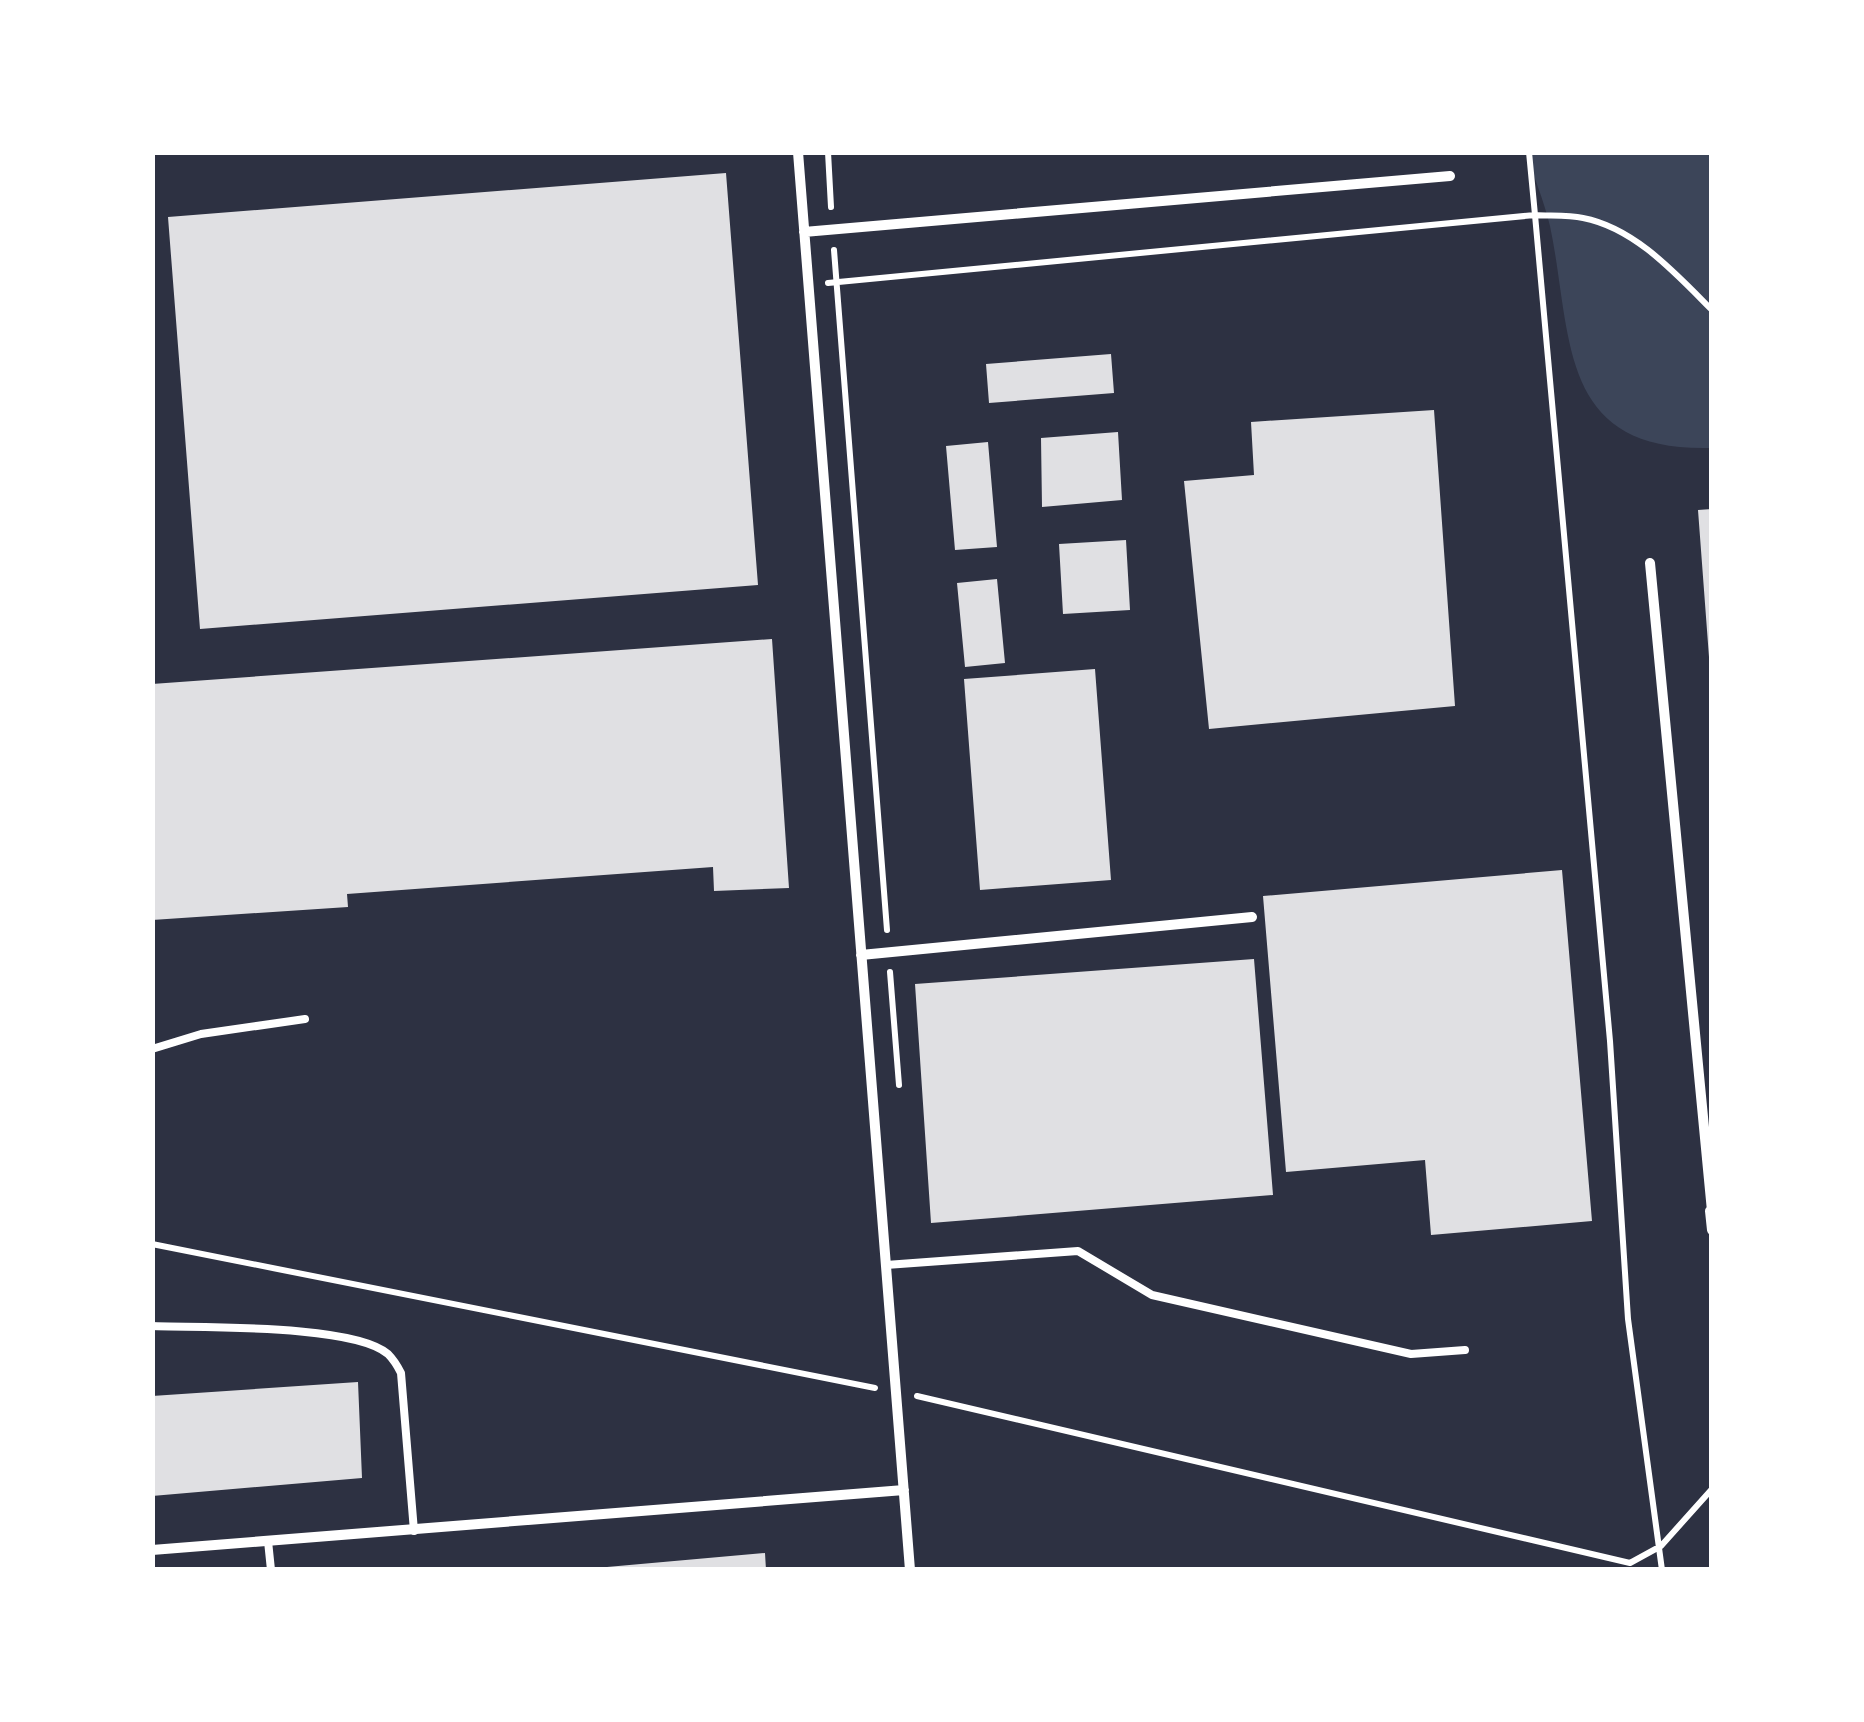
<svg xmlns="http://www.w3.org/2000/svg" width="1864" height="1722" viewBox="0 0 1864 1722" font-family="Jost,sans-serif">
<rect width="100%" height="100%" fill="#2d3142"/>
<path fill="#3c4559" d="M 1526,153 L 1711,153 L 1711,448 C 1556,452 1573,336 1550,226 C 1544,201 1534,177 1526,153 Z"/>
<path fill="#e0e0e3" d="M 726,173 L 758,585 L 200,629 L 168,217 Z
M 1111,354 L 1114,393 L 989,403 L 986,364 Z
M 1434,410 L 1455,706 L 1209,729 L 1184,481 L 1254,475 L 1251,422 Z
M 1118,432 L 1122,500 L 1042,507 L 1041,438 Z
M 988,442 L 997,547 L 955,550 L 946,446 Z
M 1712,509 L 1712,657 L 1709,657 L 1698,510 Z
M 1126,540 L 1130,610 L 1063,614 L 1059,544 Z
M 997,579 L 1005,663 L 965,667 L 957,583 Z
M 772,639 L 789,888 L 714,891 L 713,867 L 347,894 L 348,907 L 152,920 L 152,684 Z
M 1095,669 L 1111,880 L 980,890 L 964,679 Z
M 1562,870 L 1592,1221 L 1431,1235 L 1425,1160 L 1286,1172 L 1263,896 Z
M 1254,959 L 1273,1195 L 931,1223 L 915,984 Z
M 358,1382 L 362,1478 L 152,1496 L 152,1396 Z
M 765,1553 L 766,1570 L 607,1570 L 607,1567 Z"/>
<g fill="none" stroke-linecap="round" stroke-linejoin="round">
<path stroke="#fff" stroke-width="6" d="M 828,152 L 831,207
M 1529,152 L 1535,215 C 1550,216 1568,215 1583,218 C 1635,228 1676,274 1712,310
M 834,250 L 887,930
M 828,283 L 1535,215 L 1610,1041 L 1628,1319 L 1662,1570
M 890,972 L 899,1085
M 152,1244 L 875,1388
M 917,1396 L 1630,1563 L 1661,1546 L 1712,1489"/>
<path stroke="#fff" stroke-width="8" d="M 152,1049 L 201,1034 L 305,1019
M 886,1265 L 1078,1251 L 1152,1295 L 1411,1354 L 1465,1350
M 152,1326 C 201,1328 354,1324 388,1354 C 393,1359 398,1367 401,1373 L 414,1531
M 268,1541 L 271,1570"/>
<path stroke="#fff" stroke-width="10" d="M 798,152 L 910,1570
M 804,232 L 1450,176
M 1650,563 L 1712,1211
M 861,955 L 1252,917
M 1710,1211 L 1712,1230
M 152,1550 L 904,1490"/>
</g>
<rect width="1864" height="1722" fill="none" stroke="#ffffff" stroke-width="310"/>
</svg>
